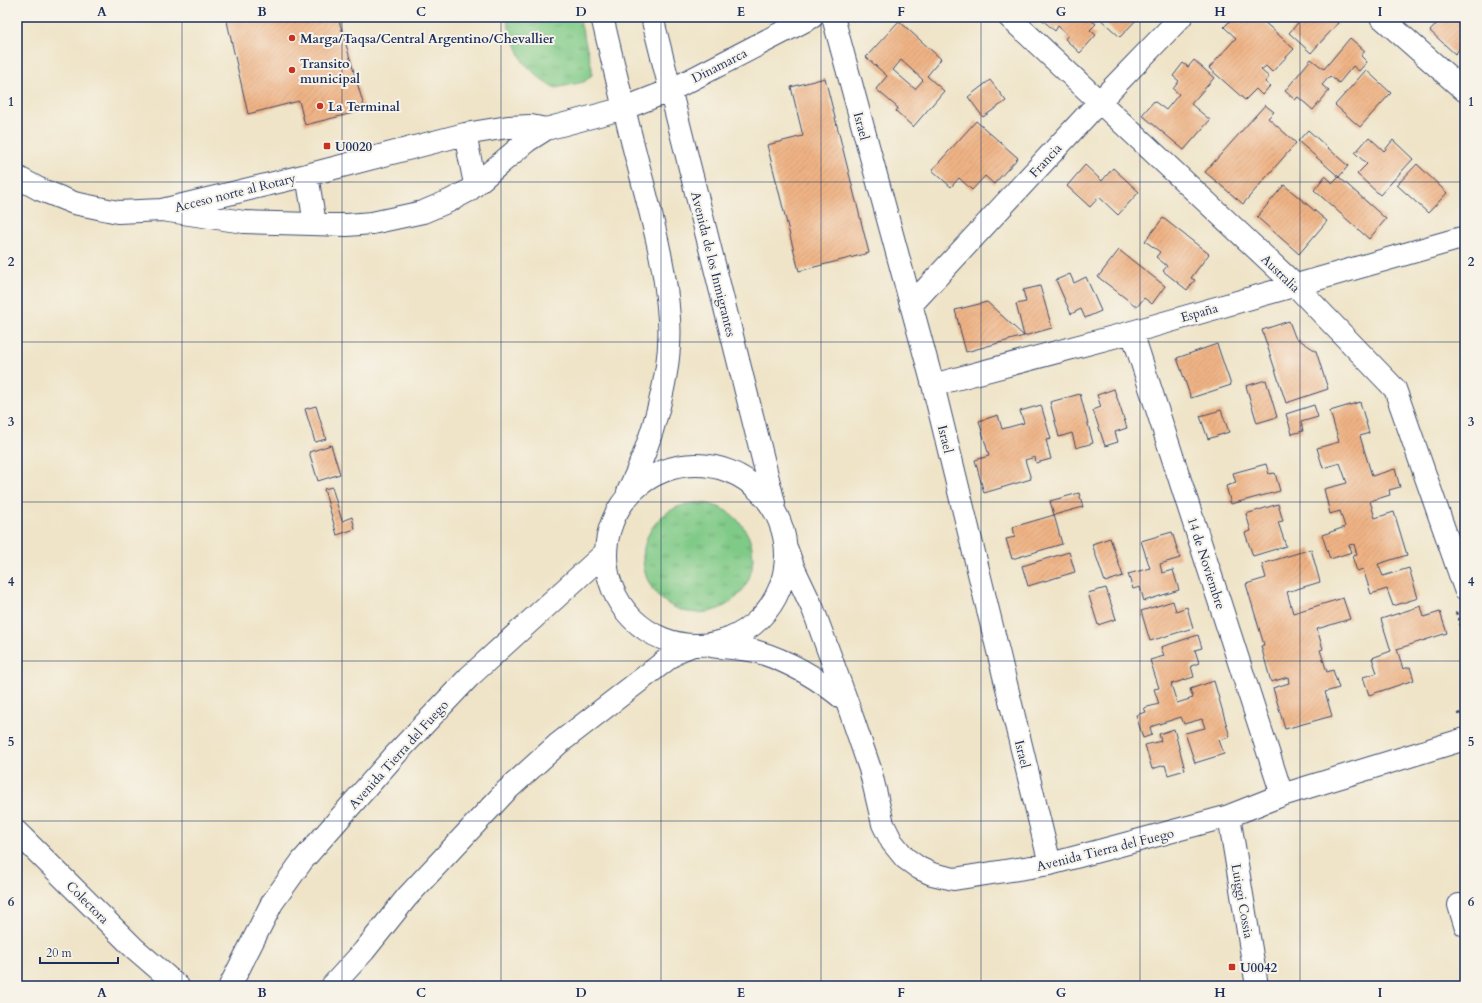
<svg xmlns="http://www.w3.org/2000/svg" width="1482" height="1003" viewBox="0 0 1482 1003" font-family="Cardo,serif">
<defs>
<pattern id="grass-tufts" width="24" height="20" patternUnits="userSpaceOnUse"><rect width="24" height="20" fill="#80ca87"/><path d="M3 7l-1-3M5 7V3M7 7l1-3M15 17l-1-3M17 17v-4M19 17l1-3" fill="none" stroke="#68a472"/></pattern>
<pattern id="building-hatch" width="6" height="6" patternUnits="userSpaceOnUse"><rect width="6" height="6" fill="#efb284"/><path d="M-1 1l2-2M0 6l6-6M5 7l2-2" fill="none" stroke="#cc9974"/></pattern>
</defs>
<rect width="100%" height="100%" fill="#f7f3e8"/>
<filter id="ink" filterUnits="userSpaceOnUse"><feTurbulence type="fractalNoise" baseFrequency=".025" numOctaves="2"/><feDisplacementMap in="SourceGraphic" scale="8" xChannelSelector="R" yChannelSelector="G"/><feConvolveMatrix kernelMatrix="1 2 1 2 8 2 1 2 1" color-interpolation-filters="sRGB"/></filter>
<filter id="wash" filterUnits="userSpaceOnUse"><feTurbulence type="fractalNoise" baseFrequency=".012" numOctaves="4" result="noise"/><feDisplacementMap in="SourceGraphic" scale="16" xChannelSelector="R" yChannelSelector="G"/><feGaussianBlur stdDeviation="0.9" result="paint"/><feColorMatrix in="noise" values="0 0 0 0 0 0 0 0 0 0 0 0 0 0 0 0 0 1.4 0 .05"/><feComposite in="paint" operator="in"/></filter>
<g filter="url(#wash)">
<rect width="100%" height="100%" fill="#efe4c8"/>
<path fill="url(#grass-tufts)" stroke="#4e7c72" d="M 506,17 L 579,17 L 592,68 L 592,75 L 584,82 L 556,88 L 544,82 L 523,62 L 510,31 Z
M643 558a55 55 0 1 1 110 0a55 55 0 1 1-110 0Z"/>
<g id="blocks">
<path fill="url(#building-hatch)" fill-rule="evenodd" d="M 226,17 L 338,17 L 365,110 L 305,125 L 299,101 L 248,114 Z
M 1039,17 L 1087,17 L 1096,24 L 1090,30 L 1096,35 L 1080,53 L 1065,39 L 1068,35 L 1058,26 L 1055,31 Z
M 1098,17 L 1139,17 L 1120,37 Z
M 1234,17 L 1240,22 L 1245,17 L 1259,17 L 1294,49 L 1272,72 L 1266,66 L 1261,70 L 1269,77 L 1265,82 L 1270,86 L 1262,95 L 1256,89 L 1245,100 L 1209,68 L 1236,38 L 1224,27 Z
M 1303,17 L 1332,17 L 1338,23 L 1311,53 L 1289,33 Z
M 1443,17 L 1451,17 L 1456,21 L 1460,17 L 1465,17 L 1465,43 L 1455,54 L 1430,31 Z
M 899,21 L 941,59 L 927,76 L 944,91 L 913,127 L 896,111 L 898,108 L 876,89 L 887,76 L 866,57 ZM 901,60 L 923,80 L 915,89 L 893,70 Z
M 1350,38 L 1365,51 L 1361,56 L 1367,62 L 1359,71 L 1353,66 L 1339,83 L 1330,76 L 1322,85 L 1329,91 L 1313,110 L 1298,97 L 1295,100 L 1285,91 L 1311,59 L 1324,69 Z
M 1194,60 L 1214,78 L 1191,104 L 1210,120 L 1184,150 L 1142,115 L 1154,101 L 1166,110 L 1179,94 L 1173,89 L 1179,81 L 1173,76 L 1183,63 L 1188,67 Z
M 1366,70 L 1391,93 L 1360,127 L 1335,105 Z
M 825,78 L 869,253 L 799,271 L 767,145 L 803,136 L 791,87 Z
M 990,80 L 1006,101 L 983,117 L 968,97 Z
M 1265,105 L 1274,112 L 1268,118 L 1296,143 L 1243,204 L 1205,172 Z
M 976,121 L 1018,158 L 994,184 L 985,176 L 972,190 L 959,178 L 951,187 L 932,170 Z
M 1308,130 L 1348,166 L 1339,177 L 1298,141 Z
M 1369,137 L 1384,151 L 1393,140 L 1413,159 L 1380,195 L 1357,174 L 1367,164 L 1355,153 Z
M 1417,164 L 1447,193 L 1428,213 L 1397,185 Z
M 1085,165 L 1102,181 L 1113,168 L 1139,192 L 1118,215 L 1099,197 L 1090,207 L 1067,186 Z
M 1325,176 L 1333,183 L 1339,177 L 1386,219 L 1369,239 L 1314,190 Z
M 1284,185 L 1327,221 L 1299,254 L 1257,217 Z
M 1163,218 L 1209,254 L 1191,278 L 1195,280 L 1187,290 L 1163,271 L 1167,266 L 1156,257 L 1160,252 L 1145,241 Z
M 1119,250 L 1165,286 L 1152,304 L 1144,298 L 1137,307 L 1098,277 Z
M 1070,274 L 1074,283 L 1086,277 L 1101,311 L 1085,318 L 1081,309 L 1071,314 L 1056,280 Z
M 1040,286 L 1052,328 L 1024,336 L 1016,304 L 1026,302 L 1023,290 Z
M 987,302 L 1024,336 L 966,352 L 955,310 Z
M 1289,321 L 1295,337 L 1316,351 L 1328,389 L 1286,403 L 1262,330 Z
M 1217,344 L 1231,385 L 1191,398 L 1177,358 Z
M 1266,380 L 1277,417 L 1257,423 L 1246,386 Z
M 1114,389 L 1127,428 L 1115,432 L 1118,442 L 1105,446 L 1093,410 L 1101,407 L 1097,395 Z
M 1080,394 L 1093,443 L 1076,448 L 1072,433 L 1059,437 L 1050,402 Z
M 1360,402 L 1369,433 L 1360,436 L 1372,476 L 1395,469 L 1400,487 L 1389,490 L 1390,495 L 1370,501 L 1375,518 L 1394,512 L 1407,555 L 1378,564 L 1383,576 L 1409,568 L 1418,598 L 1393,606 L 1387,589 L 1371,594 L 1363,569 L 1357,571 L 1352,556 L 1357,555 L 1354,544 L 1349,545 L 1352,552 L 1330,559 L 1322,535 L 1345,527 L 1340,511 L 1330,514 L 1324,489 L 1347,483 L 1340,463 L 1323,468 L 1317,448 L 1339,442 L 1330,411 Z
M 1041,405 L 1051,439 L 1046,440 L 1051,459 L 1036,463 L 1035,457 L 1025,460 L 1031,479 L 984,493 L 975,460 L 989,456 L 979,421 L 998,415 L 1002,429 L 1024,423 L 1020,411 Z
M 1314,405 L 1318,417 L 1301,422 L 1303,431 L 1292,434 L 1286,414 Z
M 316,406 L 326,439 L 315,442 L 305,409 Z
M 1221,410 L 1229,432 L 1208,439 L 1200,416 Z
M 331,445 L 340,474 L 318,481 L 309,452 Z
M 1266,464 L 1269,474 L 1275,473 L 1280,491 L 1231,504 L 1226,486 L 1236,483 L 1233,473 Z
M 332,487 L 342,521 L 352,517 L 355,529 L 337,535 L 324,489 Z
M 1079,493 L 1083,507 L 1054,515 L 1062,544 L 1012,559 L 1006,539 L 1015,537 L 1013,527 L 1054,515 L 1050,501 Z
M 1278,504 L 1283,521 L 1278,522 L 1286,546 L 1253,556 L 1245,533 L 1251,531 L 1246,514 Z
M 1172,532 L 1180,558 L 1160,564 L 1162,573 L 1173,570 L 1179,590 L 1144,601 L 1140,587 L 1133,589 L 1128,574 L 1150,568 L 1141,541 Z
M 1110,538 L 1123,576 L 1105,582 L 1092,544 Z
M 1311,549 L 1320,582 L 1287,592 L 1293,613 L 1343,598 L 1350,619 L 1317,629 L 1323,649 L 1320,650 L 1327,672 L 1333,670 L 1339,688 L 1325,692 L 1332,716 L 1285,729 L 1273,688 L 1289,683 L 1288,677 L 1271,682 L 1261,646 L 1264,645 L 1246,584 L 1266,578 L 1262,564 Z
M 1069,552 L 1075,572 L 1028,586 L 1022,566 Z
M 1106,588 L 1116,619 L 1098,625 L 1088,593 Z
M 1173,601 L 1176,611 L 1187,607 L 1193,628 L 1150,641 L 1141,611 Z
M 1421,606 L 1424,617 L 1440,612 L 1447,633 L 1397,649 L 1403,669 L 1410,667 L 1414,680 L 1369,695 L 1363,677 L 1377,673 L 1372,658 L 1391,651 L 1381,619 Z
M 1198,635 L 1202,648 L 1195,650 L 1199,663 L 1191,666 L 1194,677 L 1171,684 L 1177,703 L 1193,698 L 1190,689 L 1214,681 L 1230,737 L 1219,740 L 1224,754 L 1195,763 L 1185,733 L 1205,728 L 1202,719 L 1184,724 L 1181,717 L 1150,727 L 1152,735 L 1143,738 L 1136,715 L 1146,712 L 1144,708 L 1159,704 L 1154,689 L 1159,688 L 1150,660 L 1164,656 L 1161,647 Z
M 1174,729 L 1185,770 L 1168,775 L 1165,765 L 1152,769 L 1145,745 L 1161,741 L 1159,734 Z"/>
</g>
</g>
<g filter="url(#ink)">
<use href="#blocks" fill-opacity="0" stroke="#3b4a6e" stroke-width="1"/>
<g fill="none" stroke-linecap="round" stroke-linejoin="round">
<defs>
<path id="minor" d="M 602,17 C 614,66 625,115 638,164 C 651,215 666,266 669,319 C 673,372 651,444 628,492
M 652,17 L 774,503
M 833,17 L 933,385 L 1050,864
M 1009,17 L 1294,284 L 1395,389 L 1465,589
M 1381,17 L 1465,91
M 465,134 L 475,184
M 307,175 L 315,224
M 17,177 L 39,189 L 74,203 L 118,212 L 162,210 L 307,175 L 465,134 L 508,127 L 531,126 L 546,129
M 162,210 L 244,222 L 347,225 L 372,223 L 423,212 L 449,201 L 468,191 L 527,141 L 546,129 L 625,108 L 671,90 L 812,17
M 911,305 L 1099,102 L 1181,17
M 1132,332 L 1282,795
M 933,385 L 1132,332 L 1465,237
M606 555a90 90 0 1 1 180 0a90 90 0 1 1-180 0Z
M 787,550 L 794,569 L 813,609 L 847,702 L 870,769 L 883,824 L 892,842 L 905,858 L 919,868 L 932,874 L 954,879 L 1050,864 L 1229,816 L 1282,795 L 1465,739
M 712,646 C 726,648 741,648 755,651 C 789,661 820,679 847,702
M 1229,816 L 1257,986
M 17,832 L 134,948 L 178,986
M 1459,905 L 1465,925
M 230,986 L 272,903 L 302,861 L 396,754 L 469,677 L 605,553
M 332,986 L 364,951 L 407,897 L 506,791 L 558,744 L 678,651 L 693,645"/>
</defs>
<use href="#minor" stroke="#3b4a6e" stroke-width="24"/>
<path stroke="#3b4a6e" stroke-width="2.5" stroke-dasharray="3 3" stroke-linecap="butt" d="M 1456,612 L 1465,636
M 1458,714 L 1465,712"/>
<use href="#minor" stroke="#fff" stroke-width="22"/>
</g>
</g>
<path fill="none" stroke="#1b2f5e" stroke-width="1" stroke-opacity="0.55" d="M 182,17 L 182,986M 342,17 L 342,986M 501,17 L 501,986M 661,17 L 661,986M 821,17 L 821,986M 981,17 L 981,986M 1140,17 L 1140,986M 1300,17 L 1300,986M 17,182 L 1465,182M 17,342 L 1465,342M 17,502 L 1465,502M 17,661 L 1465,661M 17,821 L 1465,821"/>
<g fill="#c8321e" stroke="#f7f3e8" stroke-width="1.5">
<circle cx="292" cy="38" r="4"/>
<circle cx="292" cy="70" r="4"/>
<circle cx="320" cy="106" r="4"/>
<rect x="323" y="142" width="8" height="8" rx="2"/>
<rect x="1228" y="963" width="8" height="8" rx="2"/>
</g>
<g text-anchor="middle" stroke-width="4" stroke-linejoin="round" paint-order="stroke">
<g font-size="13" font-weight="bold" fill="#1b2f5e" stroke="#f7f3e8" text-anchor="start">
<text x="300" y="43">Marga/Taqsa/Central Argentino/Chevallier</text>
<text x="300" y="68">Transito<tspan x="300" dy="15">municipal</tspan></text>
<text x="328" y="111">La Terminal</text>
<text x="335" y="151">U0020</text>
<text x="1240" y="972">U0042</text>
</g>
<g font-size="13" fill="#1b2f5e" stroke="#f7f3e8">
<text transform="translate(719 65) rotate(-27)" y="5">Dinamarca</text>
<text transform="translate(862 126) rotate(75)" y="5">Israel</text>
<text transform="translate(1045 160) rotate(-47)" y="5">Francia</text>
<text transform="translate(235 192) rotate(-14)" y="5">Acceso norte al Rotary</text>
<text transform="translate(714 264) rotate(76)" y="5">Avenida de los Inmigrantes</text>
<text transform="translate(1281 273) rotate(44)" y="5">Australia</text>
<text transform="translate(1199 312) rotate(-16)" y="5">España</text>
<text transform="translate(946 439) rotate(76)" y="5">Israel</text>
<text transform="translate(1207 563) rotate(72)" y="5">14 de Noviembre</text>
<text transform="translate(398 754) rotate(-48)" y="5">Avenida Tierra del Fuego</text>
<text transform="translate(1023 754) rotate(76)" y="5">Israel</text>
<text transform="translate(1105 849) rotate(-14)" y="5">Avenida Tierra del Fuego</text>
<text transform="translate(1243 901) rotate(80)" y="5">Luiggi Cossia</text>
<text transform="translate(88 902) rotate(45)" y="5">Colectora</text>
</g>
</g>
<rect width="1482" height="1003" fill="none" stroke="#f7f3e8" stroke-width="44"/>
<path d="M40 957v6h78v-6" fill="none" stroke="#1b2f5e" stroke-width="2"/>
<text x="46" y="957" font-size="12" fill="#1b2f5e" stroke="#f7f3e8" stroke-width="3" paint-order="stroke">20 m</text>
<rect x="22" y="22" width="1438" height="959" fill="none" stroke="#1b2f5e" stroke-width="1.5"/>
<g font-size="13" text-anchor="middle" font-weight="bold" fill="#1b2f5e">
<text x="102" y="16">A</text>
<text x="262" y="16">B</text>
<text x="421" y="16">C</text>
<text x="581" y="16">D</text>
<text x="741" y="16">E</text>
<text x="901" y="16">F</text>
<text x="1061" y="16">G</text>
<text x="1220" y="16">H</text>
<text x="1380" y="16">I</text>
<text x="11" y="106">1</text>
<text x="1471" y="106">1</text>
<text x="11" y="266">2</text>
<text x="1471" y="266">2</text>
<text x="11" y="426">3</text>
<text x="1471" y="426">3</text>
<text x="11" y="586">4</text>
<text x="1471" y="586">4</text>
<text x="11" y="746">5</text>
<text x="1471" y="746">5</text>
<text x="11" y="906">6</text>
<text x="1471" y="906">6</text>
<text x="102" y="997">A</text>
<text x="262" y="997">B</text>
<text x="421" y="997">C</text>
<text x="581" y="997">D</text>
<text x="741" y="997">E</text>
<text x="901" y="997">F</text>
<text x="1061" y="997">G</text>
<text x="1220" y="997">H</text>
<text x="1380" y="997">I</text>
</g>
</svg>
